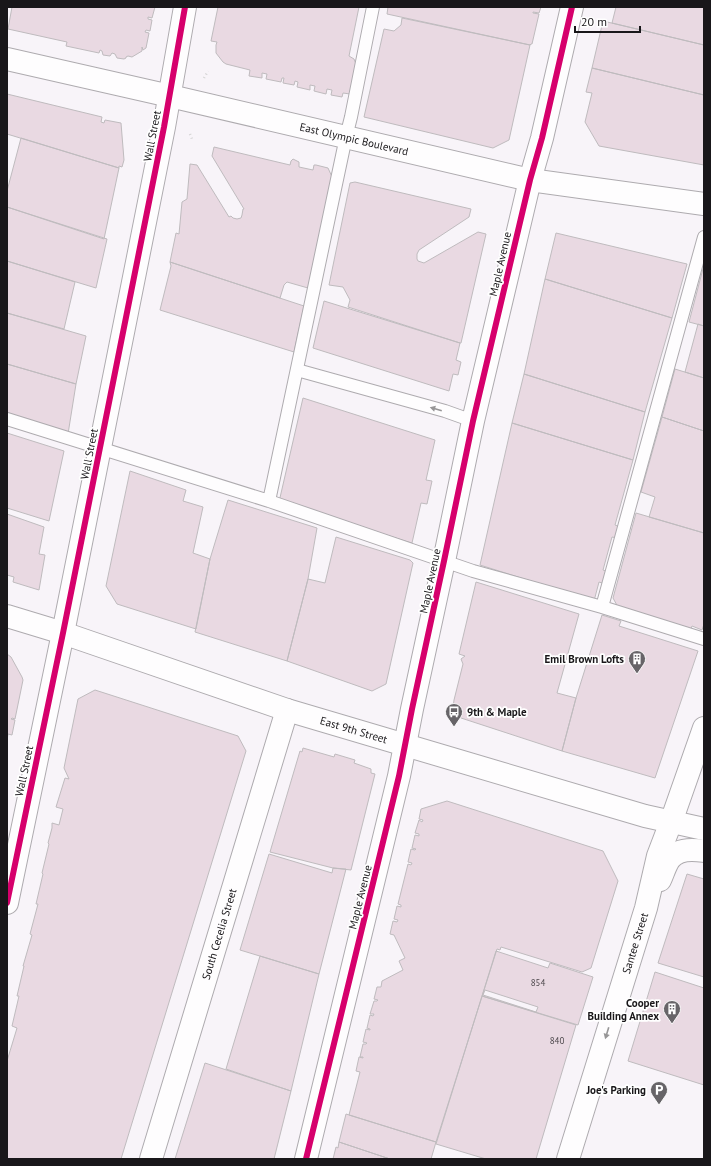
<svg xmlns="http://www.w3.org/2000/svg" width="711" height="1166" viewBox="0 0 711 1166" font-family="'PT Sans',sans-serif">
<rect width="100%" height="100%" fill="#f8f4f9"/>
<path fill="#e9d9e2" stroke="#bfbbbe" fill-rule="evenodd" d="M 12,7 L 155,7 L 152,18 L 148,17 L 148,19 L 152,20 L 150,31 L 146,30 L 145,32 L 149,33 L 146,48 L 143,50 L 142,47 L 142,51 L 132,57 L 128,56 L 126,57 L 126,58 L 124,59 L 117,58 L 115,54 L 112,53 L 110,56 L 103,55 L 102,51 L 100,50 L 99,53 L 66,46 L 67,42 L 8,29 Z
M 218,7 L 359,7 L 349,56 L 354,59 L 356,64 L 350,94 L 343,93 L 342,97 L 331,95 L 332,90 L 327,89 L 326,94 L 314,91 L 315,86 L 310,85 L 310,90 L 297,87 L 298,82 L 295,81 L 294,85 L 283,83 L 284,78 L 282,78 L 281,82 L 266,79 L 267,74 L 262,73 L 262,78 L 249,76 L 250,70 L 226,64 L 223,62 L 216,53 L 216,45 L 217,42 L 211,41 Z
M 388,7 L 541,7 L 539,13 L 533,12 L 533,13 L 539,14 L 532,44 L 531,44 L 530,45 L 387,14 Z
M 616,7 L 704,7 L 704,45 L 612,23 Z
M 402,18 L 530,45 L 509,140 L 493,148 L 364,117 L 384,29 L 394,31 L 401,25 Z
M 603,21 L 704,45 L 704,95 L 592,68 Z
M 592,68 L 704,95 L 704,165 L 599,146 L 585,122 L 592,93 L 586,92 Z
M 7,94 L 102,117 L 101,122 L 104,123 L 105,120 L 121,123 L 124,160 L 122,167 L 119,166 L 119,168 L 7,134 Z
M 21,138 L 119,168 L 104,239 L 7,207 L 7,191 Z
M 214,147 L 290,165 L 291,161 L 293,159 L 299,162 L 299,167 L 313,170 L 314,165 L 316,165 L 328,168 L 333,179 L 313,274 L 311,274 L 308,288 L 287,282 L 284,285 L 280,298 L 170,262 L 176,233 L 179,234 L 182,202 L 187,199 L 190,164 L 197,165 L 229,217 L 231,216 L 233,218 L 237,219 L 241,218 L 242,215 L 243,209 L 244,209 L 212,156 Z
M 355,182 L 471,209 L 469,217 L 419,250 L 417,254 L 417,259 L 418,261 L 424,263 L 478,232 L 486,234 L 461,343 L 460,343 L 348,307 L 350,300 L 343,287 L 329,285 L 350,183 Z
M 7,207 L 107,239 L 96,288 L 7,261 Z
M 556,233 L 687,264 L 672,318 L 545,279 Z
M 7,261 L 75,282 L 64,329 L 7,313 Z
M 170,262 L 304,306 L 294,352 L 160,310 L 171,266 Z
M 704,265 L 704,326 L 689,322 Z
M 545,279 L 672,318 L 645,412 L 524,374 Z
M 324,301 L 460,343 L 456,360 L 461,362 L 458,375 L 453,374 L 449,391 L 313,348 Z
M 7,313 L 86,336 L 76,384 L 7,364 Z
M 698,324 L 704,326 L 704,378 L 685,372 Z
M 7,364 L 76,384 L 68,434 L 7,415 Z
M 675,369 L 704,378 L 704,431 L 662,417 Z
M 524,374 L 645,412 L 633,460 L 512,423 Z
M 303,398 L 435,440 L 426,480 L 432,481 L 427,504 L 421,503 L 412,543 L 279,502 Z
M 662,417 L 704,431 L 704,533 L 649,517 L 655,497 L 641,492 Z
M 512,423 L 633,460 L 615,525 L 620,527 L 617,538 L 612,537 L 603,570 L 608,572 L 605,584 L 599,582 L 594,601 L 480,565 Z
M 7,433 L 64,451 L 49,521 L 7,508 Z
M 130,471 L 186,490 L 183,501 L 203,507 L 193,553 L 210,559 L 196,629 L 117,604 L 106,586 Z
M 228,500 L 317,528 L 308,579 L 287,661 L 195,632 L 210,559 Z
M 636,513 L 704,533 L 704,624 L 702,630 L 692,626 L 690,631 L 619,609 L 613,598 Z
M 7,514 L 44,527 L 39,554 L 45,555 L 39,590 L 13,582 L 14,577 L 7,575 Z
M 336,537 L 410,560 L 413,563 L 386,684 L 372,691 L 287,661 L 308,579 L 325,583 Z
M 476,582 L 579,614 L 557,693 L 576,698 L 562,751 L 461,718 L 456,714 L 454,712 L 453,708 L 454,700 L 463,664 L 461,659 L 465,656 L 459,654 Z
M 602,615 L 621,621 L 619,626 L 698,651 L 655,778 L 562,751 L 576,698 Z
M 7,654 L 11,657 L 22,677 L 23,680 L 15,719 L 12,718 L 11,719 L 15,720 L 12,735 L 8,734 L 7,740 Z
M 95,690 L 238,736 L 246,751 L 121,1159 L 7,1159 L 7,1061 L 17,1028 L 12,1026 L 19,996 L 17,996 L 24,966 L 23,966 L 32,935 L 30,934 L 38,904 L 36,904 L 43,874 L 42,873 L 49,844 L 48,843 L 52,828 L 52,823 L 59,825 L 63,809 L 56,807 L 65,778 L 69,779 L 64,768 L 78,699 Z
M 303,748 L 334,757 L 335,754 L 355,760 L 354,763 L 371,769 L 371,773 L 375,774 L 351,870 L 333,868 L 270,852 L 300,751 L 302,752 Z
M 447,801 L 603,851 L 618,881 L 591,968 L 582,972 L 501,947 L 500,950 L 497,949 L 436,1142 L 349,1115 L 360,1072 L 356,1071 L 359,1057 L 363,1058 L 363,1057 L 360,1057 L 363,1044 L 366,1044 L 367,1043 L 363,1042 L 366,1029 L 370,1030 L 370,1029 L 367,1028 L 370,1015 L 373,1016 L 374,1014 L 370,1014 L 374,1001 L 377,1001 L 378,1000 L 374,999 L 377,987 L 381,987 L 382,981 L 403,970 L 399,961 L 405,958 L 394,935 L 390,934 L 393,921 L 397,922 L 398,920 L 394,919 L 397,906 L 401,907 L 401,905 L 398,904 L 408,864 L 411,865 L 412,863 L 408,862 L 411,849 L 415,850 L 416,849 L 412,848 L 415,835 L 419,836 L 419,834 L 415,833 L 419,820 L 422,822 L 423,820 L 419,819 L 421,809 Z
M 269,854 L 332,873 L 333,868 L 346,869 L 319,974 L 240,950 Z
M 687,874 L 704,879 L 704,977 L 658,963 Z
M 496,951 L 548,968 L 550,963 L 593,977 L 578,1025 L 482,996 ZM 485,990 L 538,1007 L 536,1012 L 483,995 Z
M 260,956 L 319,974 L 291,1091 L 226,1069 Z
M 655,972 L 704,988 L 704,1085 L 628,1061 Z
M 482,996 L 576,1025 L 536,1159 L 486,1159 L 436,1144 Z
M 205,1063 L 291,1091 L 274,1159 L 175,1159 Z
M 346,1114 L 436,1142 L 431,1159 L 390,1159 L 339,1142 Z
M 339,1142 L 390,1159 L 333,1159 L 336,1147 L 338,1148 Z"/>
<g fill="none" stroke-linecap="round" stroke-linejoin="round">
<defs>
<path id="service" d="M 297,370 L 445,411 L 473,421
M 7,419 L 269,501 L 473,571 L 602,607 L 704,639
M 269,501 L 346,137 L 351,117 L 373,7
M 602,607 L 704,237"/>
<g id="minor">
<path d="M 7,59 L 170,96"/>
<path id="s1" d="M 151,1159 L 287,710"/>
</g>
<g id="tertiary">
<path id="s2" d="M 170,96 L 530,180 L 704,204"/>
<path d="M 671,822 L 704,728"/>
<path d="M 7,903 L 63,633 L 164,127 L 185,7"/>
<path d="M 306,1159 L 399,776 L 412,709 L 444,561 L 473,421 L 530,180 L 542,138 L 572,7"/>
</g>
<g id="secondary">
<path id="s3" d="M 7,616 L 63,633 L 287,710 L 645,816 L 704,829"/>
<path d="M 660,880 C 663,874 665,866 669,860 C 677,848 692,849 704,851"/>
<path id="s4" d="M 568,1159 L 646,908 L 658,856 L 671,822"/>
</g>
</defs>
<use href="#service" stroke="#aeabaf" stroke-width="14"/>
<use href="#minor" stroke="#aeabaf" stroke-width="24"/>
<use href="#tertiary" stroke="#aeabaf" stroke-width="24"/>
<use href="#secondary" stroke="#aeabaf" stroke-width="24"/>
<path stroke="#d6d5d6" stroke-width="2.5" stroke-dasharray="1 3" stroke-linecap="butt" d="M 204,78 L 208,71
M 190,134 L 192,139"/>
<use href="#service" stroke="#fefdfe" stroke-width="12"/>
<use href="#minor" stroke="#fefdfe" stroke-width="22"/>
<use href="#tertiary" stroke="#fefdfe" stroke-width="22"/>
<use href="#secondary" stroke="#fefdfe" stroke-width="22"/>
<defs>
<path id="cycleway" d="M 7,903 L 63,633 L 164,127 L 185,7
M 306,1159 L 399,776 L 412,709 L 444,561 L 473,421 L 530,180 L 542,138 L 572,7"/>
</defs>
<use href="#cycleway" stroke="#fff" stroke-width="8"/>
<use href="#cycleway" stroke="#d6006c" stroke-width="6"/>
</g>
<defs><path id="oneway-solid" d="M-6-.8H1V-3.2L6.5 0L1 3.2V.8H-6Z"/></defs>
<g fill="#979697">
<use href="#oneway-solid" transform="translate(436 409) rotate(-164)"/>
<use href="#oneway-solid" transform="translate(607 1033) rotate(107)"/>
</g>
<defs>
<symbol id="building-pin" viewBox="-11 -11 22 30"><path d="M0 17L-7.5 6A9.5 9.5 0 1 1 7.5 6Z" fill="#676468" stroke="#fff"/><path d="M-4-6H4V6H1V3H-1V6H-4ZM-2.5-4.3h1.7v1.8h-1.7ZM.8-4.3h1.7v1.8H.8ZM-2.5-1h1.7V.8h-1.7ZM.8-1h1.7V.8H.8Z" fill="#fff"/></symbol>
<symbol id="bus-pin" viewBox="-11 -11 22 30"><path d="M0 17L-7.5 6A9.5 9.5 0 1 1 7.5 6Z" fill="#676468" stroke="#fff"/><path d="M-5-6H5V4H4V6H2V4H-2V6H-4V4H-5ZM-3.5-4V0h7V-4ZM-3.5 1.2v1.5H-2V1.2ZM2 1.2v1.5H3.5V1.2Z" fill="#fff"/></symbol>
<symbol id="parking-pin" viewBox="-11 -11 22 30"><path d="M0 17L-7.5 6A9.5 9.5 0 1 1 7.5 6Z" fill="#676468" stroke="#fff"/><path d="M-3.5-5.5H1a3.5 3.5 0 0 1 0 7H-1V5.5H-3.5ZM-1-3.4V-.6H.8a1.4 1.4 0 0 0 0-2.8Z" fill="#fff"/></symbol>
</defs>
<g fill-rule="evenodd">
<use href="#building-pin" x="627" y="649" width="20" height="27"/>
<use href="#bus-pin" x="444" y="702" width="20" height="27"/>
<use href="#building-pin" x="662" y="999" width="20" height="27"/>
<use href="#parking-pin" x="649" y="1080" width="20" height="27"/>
</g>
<g text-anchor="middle" stroke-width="3.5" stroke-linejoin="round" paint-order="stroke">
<g font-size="9" fill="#4d484c">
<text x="538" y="986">854</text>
<text x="557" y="1044">840</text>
</g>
<g font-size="11" fill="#19171a" stroke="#fff">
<text transform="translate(152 136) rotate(-79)" y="4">Wall Street</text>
<text dy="4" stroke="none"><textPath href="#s2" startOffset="189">East Olympic Boulevard</textPath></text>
<text transform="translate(500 264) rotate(-77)" y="4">Maple Avenue</text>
<text transform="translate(89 454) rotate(-79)" y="4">Wall Street</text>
<text transform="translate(430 581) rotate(-78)" y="4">Maple Avenue</text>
<text dy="4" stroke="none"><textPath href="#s3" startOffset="365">East 9th Street</textPath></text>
<text transform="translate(24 771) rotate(-78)" y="4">Wall Street</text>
<text transform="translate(360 897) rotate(-76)" y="4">Maple Avenue</text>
<text dy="4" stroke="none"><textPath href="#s1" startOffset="235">South Cecelia Street</textPath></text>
<text dy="4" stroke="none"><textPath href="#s4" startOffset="226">Santee Street</textPath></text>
</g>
<g font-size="11" font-weight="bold" fill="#19171a" stroke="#fff" text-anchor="end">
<text x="624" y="663">Emil Brown Lofts</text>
<text x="467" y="716" text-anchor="start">9th &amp; Maple</text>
<text x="659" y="1007">Cooper<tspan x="659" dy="13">Building Annex</tspan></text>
<text x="646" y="1094">Joe's Parking</text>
</g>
</g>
<rect width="711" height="1166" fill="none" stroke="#19171a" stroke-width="16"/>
<path d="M575 26v6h65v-6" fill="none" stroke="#19171a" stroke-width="2"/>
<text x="581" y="26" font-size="12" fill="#19171a" stroke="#ffffff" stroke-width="3" paint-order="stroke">20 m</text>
</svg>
